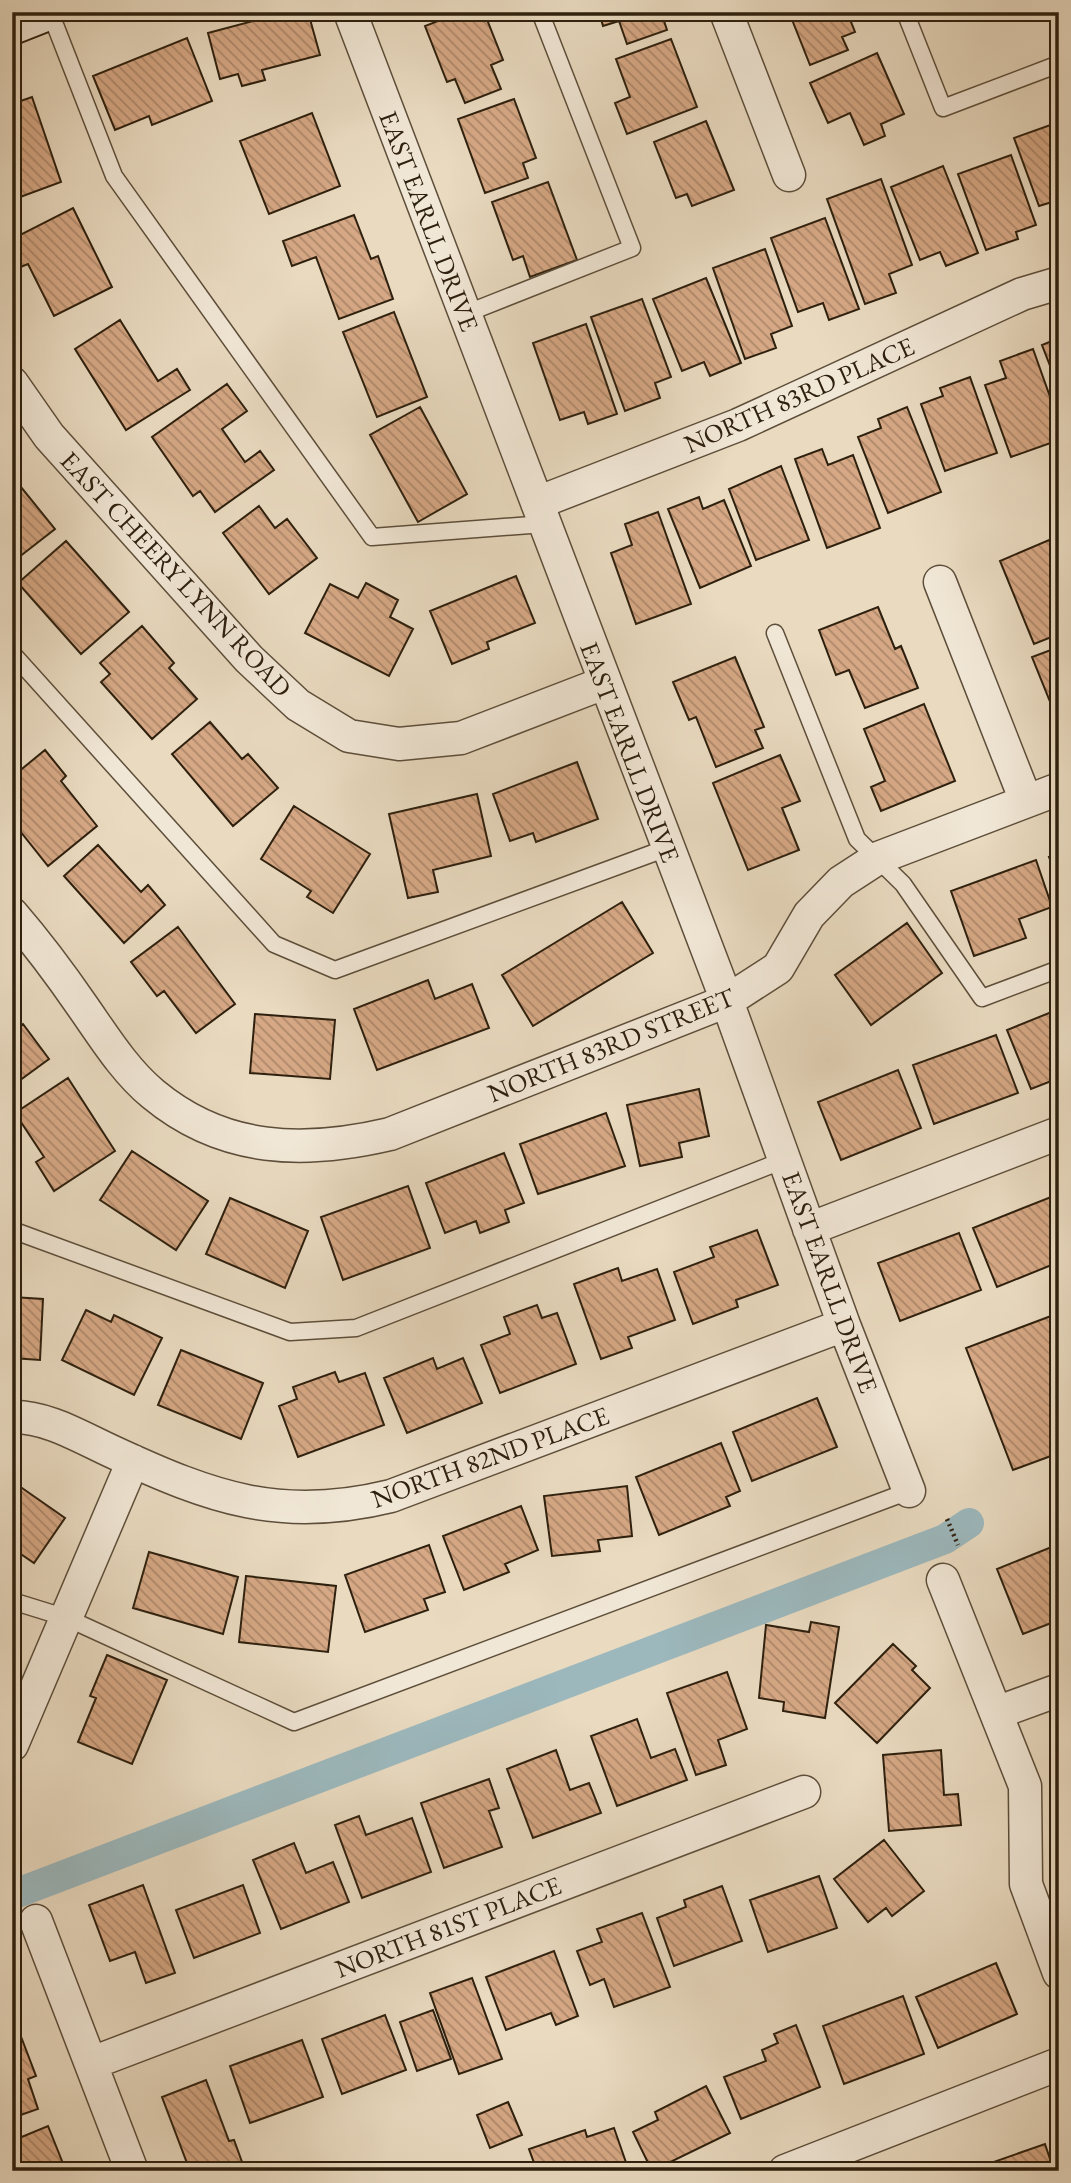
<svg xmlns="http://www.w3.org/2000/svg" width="1071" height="2183" viewBox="0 0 1071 2183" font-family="'EB Garamond',serif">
<defs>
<pattern id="building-back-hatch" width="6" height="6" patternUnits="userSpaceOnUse" patternTransform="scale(1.75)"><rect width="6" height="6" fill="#d6a885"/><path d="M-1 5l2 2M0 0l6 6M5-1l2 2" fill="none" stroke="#ae886b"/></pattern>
</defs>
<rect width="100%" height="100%" fill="#e9dac0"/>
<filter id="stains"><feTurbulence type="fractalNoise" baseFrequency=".00286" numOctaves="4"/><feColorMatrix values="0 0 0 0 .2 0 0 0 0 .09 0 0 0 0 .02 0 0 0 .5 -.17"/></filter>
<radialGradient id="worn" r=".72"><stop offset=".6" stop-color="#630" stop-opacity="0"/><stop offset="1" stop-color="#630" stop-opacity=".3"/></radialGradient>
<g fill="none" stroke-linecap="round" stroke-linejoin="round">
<path stroke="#9cb8bd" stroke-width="30" d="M 12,1895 L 945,1539 L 969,1523"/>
</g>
<path fill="url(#building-back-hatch)" stroke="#2e200e" stroke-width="2" d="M 287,12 L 308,12 L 320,55 L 262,70 L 265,80 L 242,86 L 238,74 L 220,79 L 208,33 Z
M 461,12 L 484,12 L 503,60 L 491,65 L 501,89 L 465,103 L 455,79 L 447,82 L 425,26 Z
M 599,12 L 661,12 L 667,30 L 627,44 L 619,21 L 603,26 Z
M 789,12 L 847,12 L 855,32 L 842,37 L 848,50 L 810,65 Z
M 187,38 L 212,101 L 152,125 L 149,116 L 115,130 L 93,76 Z
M 671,39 L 697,107 L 627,134 L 615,103 L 630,97 L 616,59 Z
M 877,53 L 904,114 L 881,124 L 885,136 L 864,145 L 850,113 L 828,123 L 810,83 Z
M 32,97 L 61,182 L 12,200 L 12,104 Z
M 514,99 L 536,158 L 523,163 L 528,178 L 485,193 L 458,119 Z
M 312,113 L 340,186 L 269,214 L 240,141 Z
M 706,121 L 734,190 L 692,206 L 687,194 L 676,198 L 654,142 Z
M 1059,122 L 1059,219 L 1052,202 L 1039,206 L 1014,138 Z
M 1011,155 L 1036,225 L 1016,232 L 1018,239 L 986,250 L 958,174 Z
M 943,166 L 978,253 L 946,266 L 940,252 L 920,260 L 891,187 Z
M 881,179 L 912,265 L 889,274 L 896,293 L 865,304 L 827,199 Z
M 548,182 L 577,260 L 530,277 L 523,256 L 513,260 L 492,202 Z
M 73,208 L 112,287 L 54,316 L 28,264 L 18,268 L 12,257 L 12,239 Z
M 354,215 L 371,259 L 378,256 L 393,299 L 339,319 L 316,257 L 292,266 L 283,241 Z
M 825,218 L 859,309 L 829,320 L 823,303 L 798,312 L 771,238 Z
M 765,249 L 792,326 L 771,334 L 776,348 L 745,359 L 713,268 Z
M 706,278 L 741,363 L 710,376 L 704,362 L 682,371 L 653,299 Z
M 642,299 L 671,377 L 655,383 L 660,398 L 625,411 L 591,317 Z
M 394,312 L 427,397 L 377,417 L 343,332 Z
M 120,320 L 158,381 L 177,369 L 190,390 L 126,430 L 75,349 Z
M 586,324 L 617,414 L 588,424 L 584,412 L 560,420 L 533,343 Z
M 1059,338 L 1059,389 L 1042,345 Z
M 1033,349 L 1059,422 L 1059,440 L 1011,457 L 985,385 L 1006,378 L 1000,361 Z
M 970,377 L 997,453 L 945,471 L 921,404 L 943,396 L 940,388 Z
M 227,384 L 247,411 L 222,429 L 245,462 L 260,451 L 274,470 L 215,512 L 200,491 L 193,496 L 152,437 Z
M 420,407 L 467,494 L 418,522 L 370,435 Z
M 907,407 L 941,492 L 888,513 L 858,437 L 881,428 L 878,419 Z
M 822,449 L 828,465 L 853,455 L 880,528 L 827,548 L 795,459 Z
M 781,466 L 809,540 L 756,560 L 729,489 Z
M 12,476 L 55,529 L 14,561 L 12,559 Z
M 699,497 L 703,509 L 724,500 L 751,566 L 700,588 L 668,509 Z
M 259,506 L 275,528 L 287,519 L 317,558 L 269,594 L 223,533 Z
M 658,512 L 691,604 L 636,624 L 611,553 L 632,545 L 625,524 Z
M 1049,540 L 1059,564 L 1059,634 L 1034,644 L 1000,561 Z
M 66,541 L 129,612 L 81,654 L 18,583 Z
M 516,576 L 535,623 L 487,642 L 489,649 L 452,664 L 430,611 Z
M 366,583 L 398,600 L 390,617 L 413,629 L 389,676 L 305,633 L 330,584 L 358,598 Z
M 878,607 L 895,649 L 901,646 L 918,688 L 865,708 L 849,670 L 836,675 L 819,630 Z
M 142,626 L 174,663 L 169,668 L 197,699 L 152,739 L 101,682 L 110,674 L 100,663 Z
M 1059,647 L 1059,724 L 1032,657 Z
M 735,657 L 764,727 L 755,730 L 763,748 L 716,767 L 696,717 L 689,720 L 673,682 Z
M 924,704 L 955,781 L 881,811 L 871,787 L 885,781 L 864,729 Z
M 210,722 L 242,759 L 248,754 L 278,788 L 233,826 L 172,754 Z
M 45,750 L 66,776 L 61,781 L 97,826 L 48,866 L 12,821 L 12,777 Z
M 780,755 L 800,801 L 782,808 L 799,850 L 748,870 L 713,783 Z
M 577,762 L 598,819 L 536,842 L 533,833 L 510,841 L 493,794 Z
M 477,794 L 491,856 L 433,870 L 438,892 L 408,898 L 389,814 Z
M 294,806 L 370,854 L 333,913 L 307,897 L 311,891 L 261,859 Z
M 98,845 L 141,892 L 148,885 L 165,905 L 124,943 L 64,876 Z
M 1059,854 L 1059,883 L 1049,857 Z
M 1036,860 L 1052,907 L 1019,919 L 1026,938 L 974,956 L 951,891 Z
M 622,902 L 653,953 L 533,1026 L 502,975 Z
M 907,923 L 942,973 L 871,1025 L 835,975 Z
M 178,927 L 235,1004 L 196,1033 L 164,991 L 157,996 L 131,962 Z
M 428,980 L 435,999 L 472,984 L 489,1028 L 377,1070 L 354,1009 Z
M 1059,1009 L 1059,1078 L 1031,1089 L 1007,1030 Z
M 255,1014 L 335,1020 L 330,1079 L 250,1073 Z
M 23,1024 L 49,1059 L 12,1086 L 12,1027 L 14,1030 Z
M 996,1035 L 1018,1093 L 934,1124 L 913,1065 Z
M 898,1070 L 921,1128 L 841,1160 L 818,1102 Z
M 68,1078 L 115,1151 L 54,1191 L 36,1162 L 44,1157 L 15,1113 Z
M 699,1089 L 709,1136 L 679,1143 L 682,1157 L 640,1166 L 627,1105 Z
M 606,1113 L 625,1166 L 538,1194 L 520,1144 Z
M 132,1151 L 208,1201 L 176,1250 L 100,1200 Z
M 504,1153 L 524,1203 L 505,1210 L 509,1222 L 480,1233 L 476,1221 L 445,1233 L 426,1183 Z
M 408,1186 L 430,1248 L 343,1280 L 321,1217 Z
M 1056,1195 L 1059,1203 L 1059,1262 L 997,1287 L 973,1228 Z
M 230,1198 L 308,1231 L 285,1288 L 206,1254 Z
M 757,1230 L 778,1285 L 736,1300 L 738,1307 L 693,1324 L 674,1272 L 714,1257 L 710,1247 Z
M 959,1233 L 981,1290 L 900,1321 L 878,1263 Z
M 618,1268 L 622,1281 L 657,1269 L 675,1320 L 628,1337 L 632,1348 L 601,1359 L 574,1284 Z
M 12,1297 L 43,1299 L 40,1360 L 12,1358 Z
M 537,1305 L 542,1318 L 557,1313 L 576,1364 L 500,1393 L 481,1345 L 510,1334 L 504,1317 Z
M 86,1310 L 111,1322 L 114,1315 L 162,1338 L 134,1395 L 62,1360 Z
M 1059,1313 L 1059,1453 L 1013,1470 L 966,1348 Z
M 181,1350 L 263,1383 L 241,1439 L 158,1405 Z
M 433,1358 L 437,1369 L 463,1358 L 482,1403 L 407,1433 L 384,1378 Z
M 335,1372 L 339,1382 L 365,1373 L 384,1425 L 298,1457 L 279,1406 L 297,1399 L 293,1387 Z
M 817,1398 L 837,1447 L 752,1481 L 733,1432 Z
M 721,1443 L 740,1491 L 726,1497 L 730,1506 L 659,1535 L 636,1477 Z
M 12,1481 L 65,1518 L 34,1563 L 12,1548 Z
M 627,1486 L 632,1536 L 598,1540 L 600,1551 L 552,1556 L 544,1496 Z
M 521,1506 L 538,1550 L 505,1564 L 509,1572 L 464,1590 L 443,1536 Z
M 1059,1544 L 1059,1620 L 1023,1634 L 997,1569 Z
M 429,1545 L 445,1592 L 424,1599 L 428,1610 L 365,1632 L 345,1575 Z
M 149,1552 L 238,1577 L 223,1634 L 133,1608 Z
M 246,1576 L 336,1586 L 328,1652 L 239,1642 Z
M 811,1622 L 839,1627 L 825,1718 L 783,1711 L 784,1702 L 759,1698 L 766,1625 L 809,1632 Z
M 893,1644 L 916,1666 L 912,1670 L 930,1688 L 877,1743 L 835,1703 Z
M 107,1655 L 167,1680 L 132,1764 L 78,1742 L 96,1698 L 90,1696 Z
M 727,1672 L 747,1729 L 718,1740 L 726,1765 L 696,1775 L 667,1693 Z
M 637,1719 L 651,1758 L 675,1749 L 687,1780 L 617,1806 L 591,1736 Z
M 556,1750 L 570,1790 L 589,1783 L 601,1813 L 533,1838 L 507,1769 Z
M 941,1750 L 944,1795 L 958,1794 L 961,1825 L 889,1831 L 883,1755 Z
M 489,1779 L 499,1808 L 489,1811 L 502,1847 L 444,1868 L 421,1803 Z
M 359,1816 L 366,1835 L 412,1818 L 431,1872 L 362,1898 L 335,1825 Z
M 884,1840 L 924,1891 L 892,1916 L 886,1908 L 868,1922 L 834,1879 Z
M 294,1843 L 306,1873 L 333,1862 L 349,1902 L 281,1929 L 253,1860 Z
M 819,1876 L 837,1928 L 768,1952 L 750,1900 Z
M 143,1885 L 175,1973 L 146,1983 L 135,1952 L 110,1961 L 89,1905 Z
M 243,1885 L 260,1933 L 194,1958 L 176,1910 Z
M 722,1886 L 742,1941 L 674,1966 L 657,1918 L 686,1907 L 684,1900 Z
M 642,1913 L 670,1987 L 614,2007 L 604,1979 L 590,1985 L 577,1951 L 602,1942 L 597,1929 Z
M 554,1951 L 578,2016 L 556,2025 L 551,2013 L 506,2030 L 486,1977 Z
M 996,1963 L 1017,2014 L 938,2048 L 916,1997 Z
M 472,1978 L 502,2059 L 459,2074 L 430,1993 Z
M 903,1996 L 924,2054 L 844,2084 L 823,2026 Z
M 433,2010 L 451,2059 L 417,2071 L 400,2022 Z
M 385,2015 L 406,2070 L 342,2094 L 322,2039 Z
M 796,2025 L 820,2087 L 741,2119 L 724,2077 L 766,2061 L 762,2050 L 778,2043 L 774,2034 Z
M 20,2034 L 36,2076 L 28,2079 L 38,2109 L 12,2118 L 12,2036 Z
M 302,2040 L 323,2097 L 250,2123 L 230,2066 Z
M 206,2080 L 229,2141 L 234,2140 L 242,2162 L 218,2171 L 190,2171 L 162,2097 Z
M 706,2086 L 730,2133 L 652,2171 L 633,2132 L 658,2120 L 655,2112 Z
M 508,2102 L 522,2135 L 490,2148 L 477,2115 Z
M 48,2126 L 66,2171 L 12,2171 L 12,2141 Z
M 614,2128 L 629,2171 L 537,2171 L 529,2149 L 585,2130 L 587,2137 Z
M 1045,2144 L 1054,2171 L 968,2171 Z"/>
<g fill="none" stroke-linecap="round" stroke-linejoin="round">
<defs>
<path id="lane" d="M 50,12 L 114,176 L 372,537 L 544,524
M 905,12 L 943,108 L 1059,64
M 465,314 L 632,248 L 540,12
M 775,633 L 857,839 L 903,884 L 982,998 L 1059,969
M 12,653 L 274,944 L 335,970 L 667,848
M 12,1230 L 290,1332 L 356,1328 L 784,1160
M 12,1601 L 67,1618 L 294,1722 L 909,1491"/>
<path id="street" d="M 350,12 L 727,1001 L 844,1325 L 909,1491
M 726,12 L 789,175
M 12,383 L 49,436 L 249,659 L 298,705 L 349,736 L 399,744 L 461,738 L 604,683
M 537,503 L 738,425 L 1022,294 L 1059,283
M 940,582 L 1026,801
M 12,914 C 38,944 61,975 83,1007 C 104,1037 125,1071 153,1094 C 224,1153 305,1154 390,1134 L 727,1001 L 778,968 L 809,915 L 841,882 L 878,858 L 1059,789
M 809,1229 L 1059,1133
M 12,1417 C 47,1416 82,1438 113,1452 C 212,1498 281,1523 391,1496 L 844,1325
M 943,1580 L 1025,1786 L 1026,1884 L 1059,1973
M 996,1713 L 1059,1690
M 12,1745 L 133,1461
M 36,1921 L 132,2171
M 92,2063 L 804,1792
M 785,2171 L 1059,2064"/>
<path id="secondary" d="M 12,25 L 45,12"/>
</defs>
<use href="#lane" stroke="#5d4e3a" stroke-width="19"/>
<use href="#street" stroke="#5d4e3a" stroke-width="35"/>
<use href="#secondary" stroke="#2e200e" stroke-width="42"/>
<path stroke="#2e200e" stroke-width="4.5" stroke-dasharray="2 3.5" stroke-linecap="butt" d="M 947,1519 L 958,1545"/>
<use href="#lane" stroke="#f1e7d6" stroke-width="16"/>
<use href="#street" stroke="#f1e7d6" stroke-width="32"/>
<use href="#secondary" stroke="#f1e7d6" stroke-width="38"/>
</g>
<g text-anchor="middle" stroke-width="5" stroke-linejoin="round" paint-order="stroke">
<g font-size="26" fill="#2e200e" stroke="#f1e7d6">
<text transform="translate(429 221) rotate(69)" y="9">EAST EARLL DRIVE</text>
<text transform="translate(799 395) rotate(-24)" y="9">NORTH 83RD PLACE</text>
<text transform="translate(176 574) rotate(47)" y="9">EAST CHEERY LYNN ROAD</text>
<text transform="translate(630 752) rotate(69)" y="9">EAST EARLL DRIVE</text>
<text transform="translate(611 1045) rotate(-22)" y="9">NORTH 83RD STREET</text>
<text transform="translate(830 1282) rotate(70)" y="9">EAST EARLL DRIVE</text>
<text transform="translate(490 1457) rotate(-20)" y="9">NORTH 82ND PLACE</text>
<text transform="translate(448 1927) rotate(-21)" y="9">NORTH 81ST PLACE</text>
</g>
</g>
<rect width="1071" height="2183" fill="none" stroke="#e9dac0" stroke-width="42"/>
<rect x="14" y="14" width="1043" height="2155" fill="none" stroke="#2e200e" stroke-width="3.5"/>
<rect x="21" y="21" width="1029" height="2141" fill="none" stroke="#2e200e" stroke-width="2"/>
<rect width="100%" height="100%" filter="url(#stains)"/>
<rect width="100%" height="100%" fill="url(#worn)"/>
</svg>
